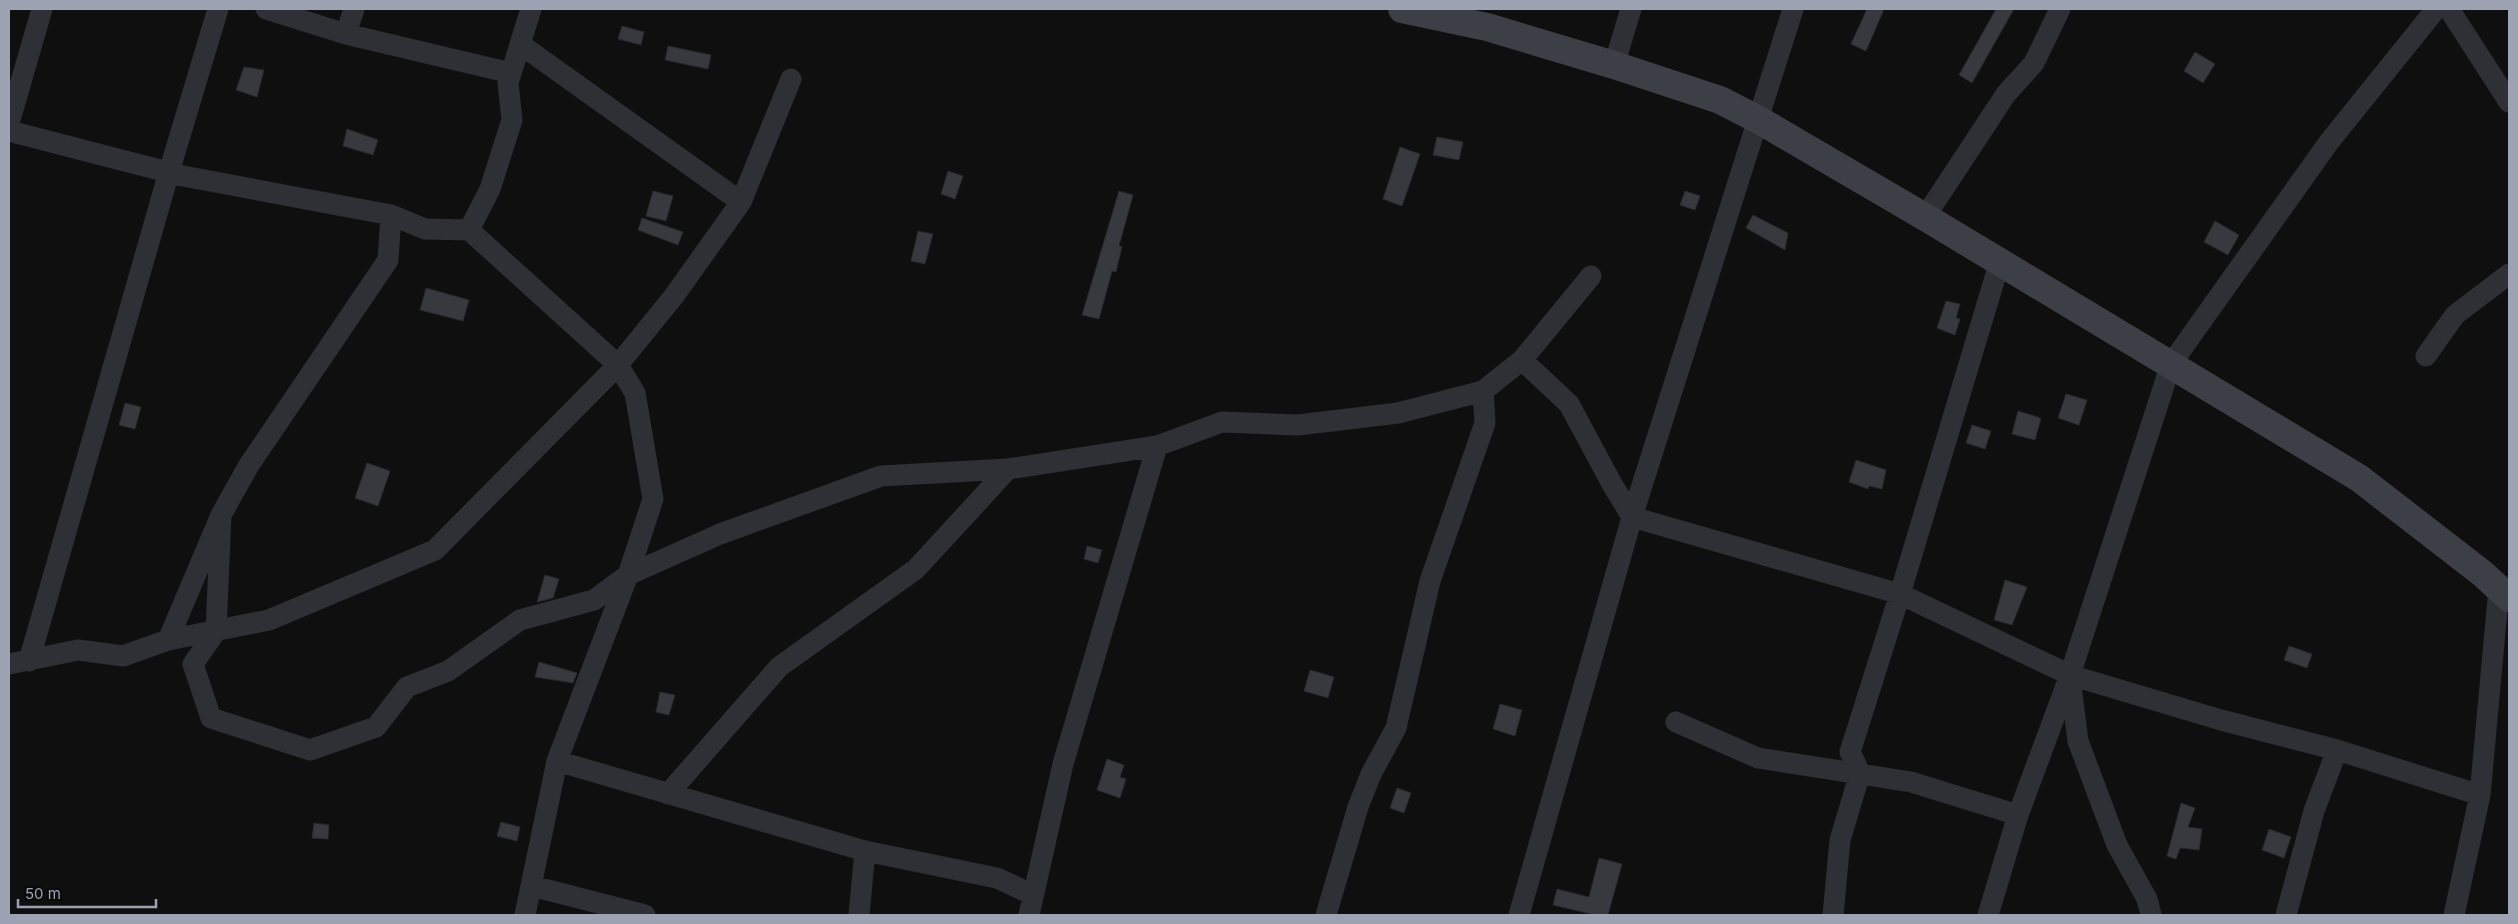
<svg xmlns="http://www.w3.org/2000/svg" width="2518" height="924" viewBox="0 0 2518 924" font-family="Inter,sans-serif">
<rect width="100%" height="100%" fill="#0f0f10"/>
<path fill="#38393f" stroke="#29292d" d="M 1867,9 L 1884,9 L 1866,51 L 1851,44 Z
M 1996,9 L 2014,9 L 1972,83 L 1959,75 Z
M 622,26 L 644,32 L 641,45 L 618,39 Z
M 668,46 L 711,55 L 708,69 L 665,60 Z
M 2195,52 L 2215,64 L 2203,83 L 2184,71 Z
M 244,67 L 264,70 L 257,97 L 236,90 Z
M 347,129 L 378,140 L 373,155 L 343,146 Z
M 1437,137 L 1463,142 L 1459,160 L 1433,155 Z
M 1400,147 L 1420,154 L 1402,206 L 1383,199 Z
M 948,171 L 963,176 L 955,199 L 941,194 Z
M 653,191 L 673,196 L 666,221 L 646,216 Z
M 1119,191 L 1133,195 L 1119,246 L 1122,247 L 1116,272 L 1112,271 L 1099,319 L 1082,315 Z
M 1685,191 L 1700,196 L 1695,210 L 1680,205 Z
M 1753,215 L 1788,233 L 1785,250 L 1746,228 Z
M 642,218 L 683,232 L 678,245 L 638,230 Z
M 2215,221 L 2239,235 L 2228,255 L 2204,242 Z
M 918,231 L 933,234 L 925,264 L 911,261 Z
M 426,288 L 469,300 L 463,321 L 420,310 Z
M 1946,301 L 1960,304 L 1956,318 L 1960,319 L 1955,335 L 1937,328 Z
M 2066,394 L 2087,400 L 2079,425 L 2058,418 Z
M 125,403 L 141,407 L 135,429 L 119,425 Z
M 2018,411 L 2041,418 L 2035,440 L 2012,434 Z
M 1972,425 L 1991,431 L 1985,449 L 1966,443 Z
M 1856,460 L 1886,470 L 1882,489 L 1869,486 L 1868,489 L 1849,482 Z
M 367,463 L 390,471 L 378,506 L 355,498 Z
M 1087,546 L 1102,550 L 1098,563 L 1084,559 Z
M 545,575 L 559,579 L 553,598 L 537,602 Z
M 2005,580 L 2027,587 L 2012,625 L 1994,620 Z
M 2289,646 L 2312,654 L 2307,668 L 2284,660 Z
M 539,662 L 577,673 L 573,683 L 535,677 Z
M 1310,670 L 1334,677 L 1328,698 L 1304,691 Z
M 660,692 L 675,695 L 669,715 L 656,712 Z
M 1500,704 L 1522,710 L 1515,736 L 1493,729 Z
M 1107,759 L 1124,765 L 1120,777 L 1126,779 L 1120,798 L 1097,790 Z
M 1397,788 L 1411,793 L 1404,813 L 1390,808 Z
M 2181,803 L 2195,808 L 2188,827 L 2202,829 L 2199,850 L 2180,848 L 2176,859 L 2167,856 Z
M 501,822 L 520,827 L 517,841 L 497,836 Z
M 314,823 L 329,825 L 328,839 L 312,838 Z
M 2269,829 L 2291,837 L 2284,858 L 2262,850 Z
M 1599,858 L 1622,864 L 1608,915 L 1595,915 L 1553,905 L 1557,889 L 1589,897 Z"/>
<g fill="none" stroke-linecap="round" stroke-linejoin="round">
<path stroke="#2f3036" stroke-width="21" d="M 266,9 L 346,34 L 511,73
M 2449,9 L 2509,102
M 346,34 L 354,9
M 520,44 L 741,202
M 1614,65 L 1631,9
M 9,123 L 42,9
M 9,131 L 183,176 L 391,215 L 425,229 L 469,230 L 490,189 L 512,120 L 508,83 L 531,9
M 1925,217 L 2006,94 L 2034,63 L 2060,9
M 469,230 L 618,365 L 635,393 L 653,499 L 628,575 L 557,761 L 525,915
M 2426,356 L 2455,315 L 2509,274
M 1522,360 L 1569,404 L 1612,484 L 1632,517 L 1900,594 L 2070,675 L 2221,720 L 2337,750 L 2480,795
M 221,515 L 216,631 L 193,664 L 211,718 L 310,750 L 376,727 L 407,687 L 448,671 L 520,620 L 594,600 L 628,575 L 720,534 L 881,476 L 1008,469
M 168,640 L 221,515 L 249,465 L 388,260 L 391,215
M 29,661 L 169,172 L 218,9
M 9,664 L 78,650 L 123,656 L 168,640 L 269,620 L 435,550 L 618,365 L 674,296 L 741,202 L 791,79
M 2070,678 L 2078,741 L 2117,845 L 2147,899 L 2151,915
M 1676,722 L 1758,758 L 1911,782 L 2018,815
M 557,761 L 865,851 L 997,878 L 1033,895
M 668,794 L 779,667 L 916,569 L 1008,469 L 1157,446 L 1222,422 L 1298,425 L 1398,413 L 1483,391 L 1522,360 L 1591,276
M 532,886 L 645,915
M 859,915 L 865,851
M 1029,915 L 1063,764 L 1157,446
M 1326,915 L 1358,807 L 1371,774 L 1396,728 L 1430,581 L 1485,423 L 1483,391
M 1519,915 L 1632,517 L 1793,9
M 1833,915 L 1840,840 L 1860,773 L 1850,752 L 1900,594 L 2000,261
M 1988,915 L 2018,815 L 2070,675 L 2171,364 L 2329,142 L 2436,9
M 2286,915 L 2314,811 L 2337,750
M 2454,915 L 2480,795 L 2499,588"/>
<path stroke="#3d3f46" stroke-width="28" d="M 1402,9 L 1487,27 L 1614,65 L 1720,100 L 1759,120 L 1925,217 L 2359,478 L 2483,574 L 2509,598"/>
</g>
<rect width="2518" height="924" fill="none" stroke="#9ea3b3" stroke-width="20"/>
<path d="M18 899v8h138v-8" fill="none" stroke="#9ea3b3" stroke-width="2.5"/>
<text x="25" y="899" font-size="15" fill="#9ea3b3" stroke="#0a0a0b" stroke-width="4" paint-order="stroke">50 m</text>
</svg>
